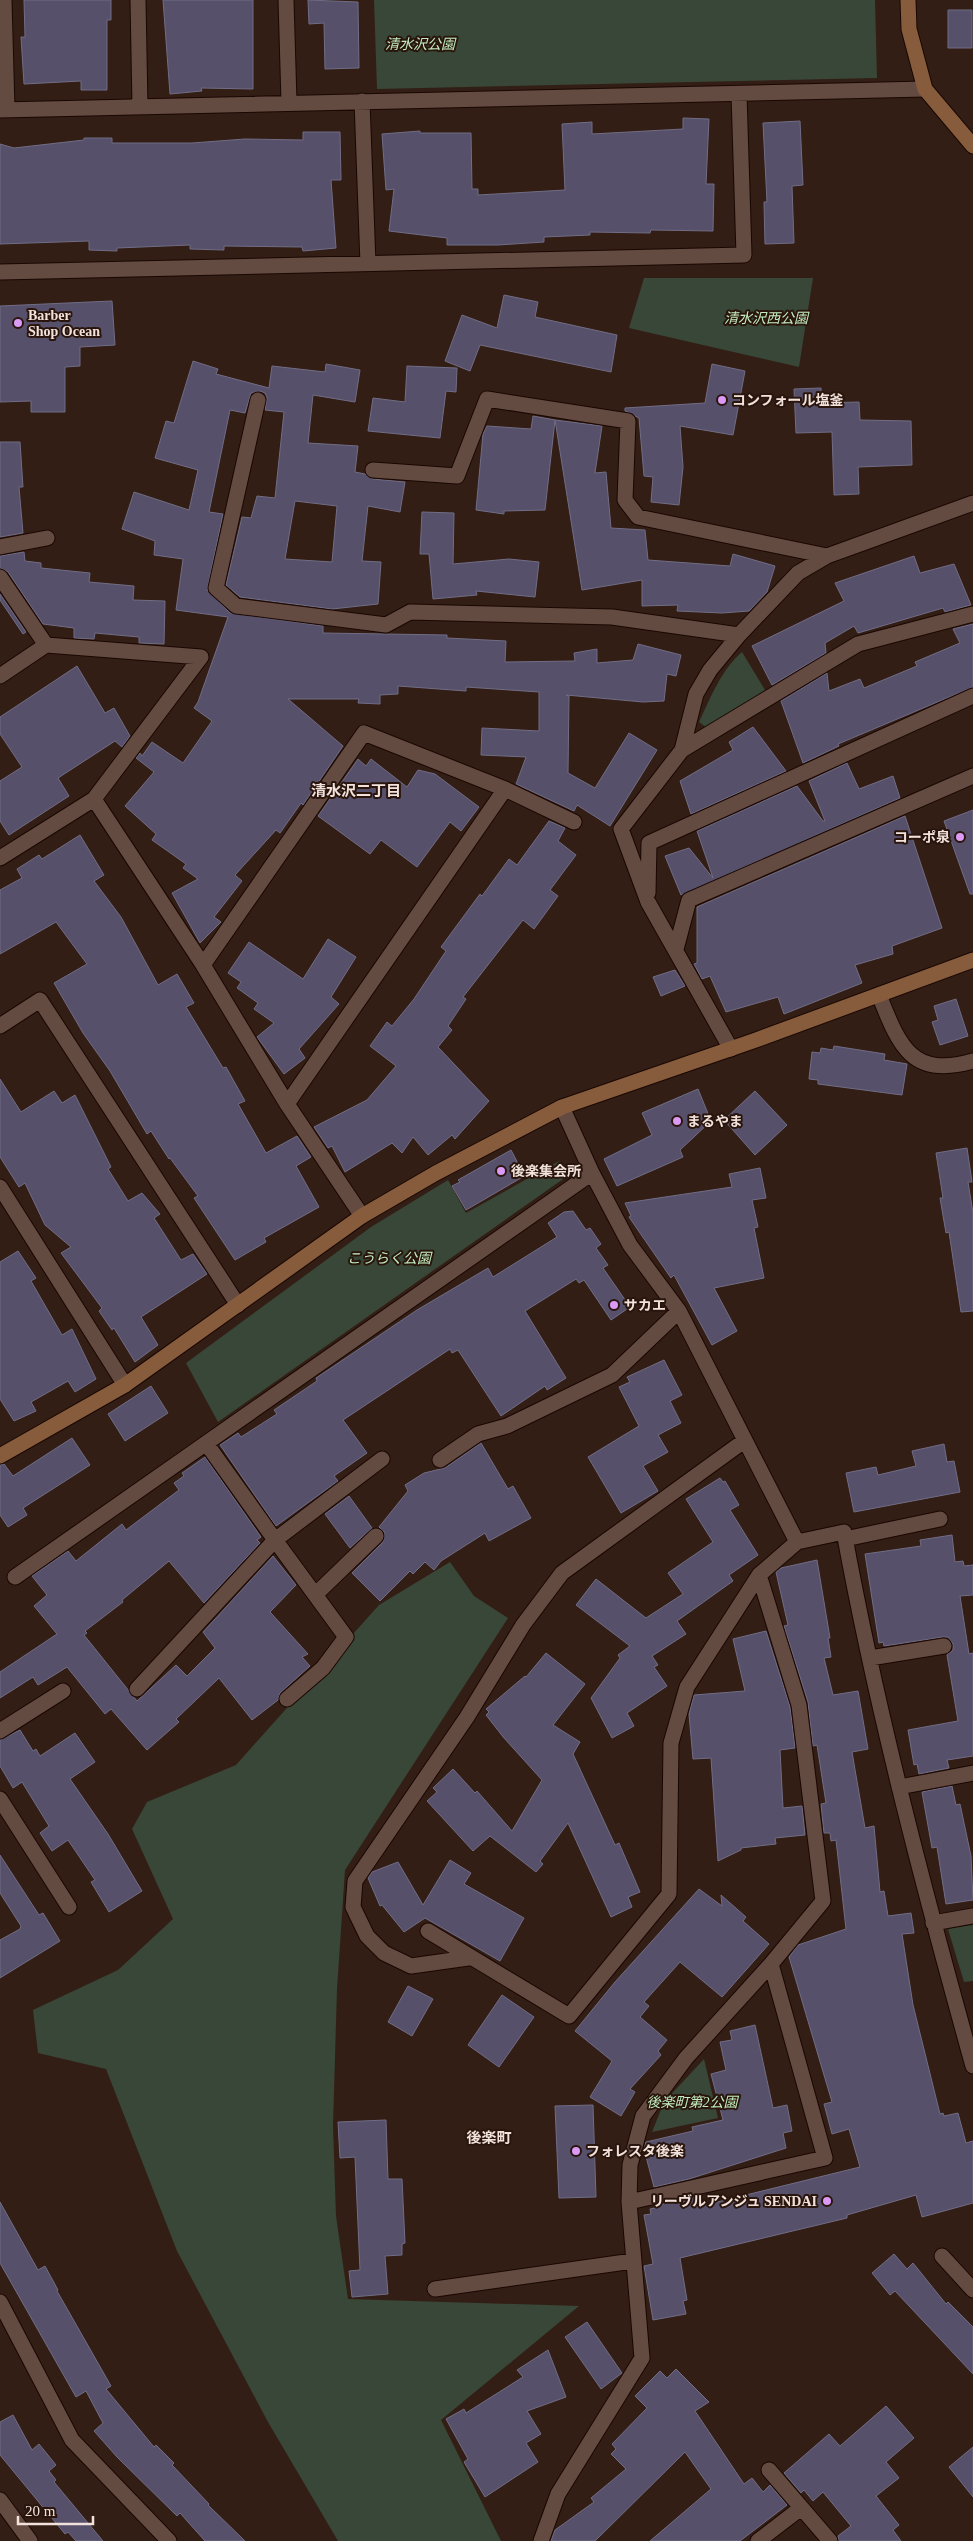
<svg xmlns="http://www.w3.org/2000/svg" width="973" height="2541" viewBox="0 0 973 2541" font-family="'Times New Roman','Noto Sans JP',serif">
<rect width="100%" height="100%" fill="#331e15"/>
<path fill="#384737" d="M 374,0 L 875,0 L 877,78 L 377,89 Z
M 644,278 L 813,278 L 799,367 L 629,328 Z
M 742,652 L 765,690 L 707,728 L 699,722 C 711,697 721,670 742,652 Z
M 559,1161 L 566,1177 L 218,1422 L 186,1363 L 371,1227 L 448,1180 L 466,1213 Z
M 450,1562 L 474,1596 L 508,1618 L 345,1870 L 337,1989 L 333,2126 L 336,2216 L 348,2299 L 579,2306 L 441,2420 L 501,2541 L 338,2541 L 268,2422 L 177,2251 L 106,2069 L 38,2053 L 33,2010 L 118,1970 L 173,1919 L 132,1829 L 147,1802 L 236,1765 L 379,1605 Z
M 973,1924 L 973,1981 L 964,1982 L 948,1929 Z
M 704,2059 L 718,2118 L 652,2132 L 664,2102 Z"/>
<path fill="#56506b" stroke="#716d85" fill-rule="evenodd" d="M 24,0 L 111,0 L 111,20 L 107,20 L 107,90 L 81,90 L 81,81 L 24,84 L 21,37 L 25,37 Z
M 163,0 L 253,0 L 253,89 L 201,88 L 202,91 L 170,94 Z
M 308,0 L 358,2 L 359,68 L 325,69 L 324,23 L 309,24 Z
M 948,10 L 972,10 L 972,48 L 948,48 Z
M 683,118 L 709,119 L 706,184 L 714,184 L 713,231 L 651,230 L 650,233 L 590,232 L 590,235 L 544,237 L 544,242 L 498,245 L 447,245 L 447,238 L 389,231 L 394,189 L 386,190 L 382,134 L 420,131 L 420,133 L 471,133 L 472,189 L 478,189 L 478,195 L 565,190 L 562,124 L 592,122 L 592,134 L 683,129 Z
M 800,121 L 803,185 L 792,186 L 794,243 L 765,244 L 764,202 L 767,202 L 763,123 Z
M 303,132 L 340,132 L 341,180 L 331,180 L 336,248 L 303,251 L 302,247 L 224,246 L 224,250 L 190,249 L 190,245 L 117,248 L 117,251 L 89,250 L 89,241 L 0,244 L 0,144 L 14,148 L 84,140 L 84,138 L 112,138 L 112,143 L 192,143 L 245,139 L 303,140 Z
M 504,295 L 538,302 L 535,317 L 617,335 L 611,372 L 480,345 L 470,371 L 445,361 L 462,315 L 497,328 Z
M 112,301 L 115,345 L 80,347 L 80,366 L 65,367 L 65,412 L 31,412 L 31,401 L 0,402 L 0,306 Z
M 193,361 L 218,369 L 216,374 L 269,388 L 272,366 L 325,372 L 326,364 L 360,370 L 355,402 L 313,395 L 308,443 L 358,446 L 355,472 L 365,474 L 372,479 L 405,482 L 400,512 L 368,506 L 362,561 L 381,562 L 378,604 L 332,609 L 240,597 L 226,585 L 242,517 L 251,518 L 257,496 L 275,498 L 284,412 L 265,410 L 267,398 L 265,393 L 260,391 L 251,393 L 245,413 L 230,410 L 209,512 L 223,514 L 207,590 L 230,613 L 323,626 L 323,633 L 447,635 L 447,638 L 506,641 L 505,662 L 575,661 L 574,653 L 597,649 L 597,663 L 633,660 L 638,644 L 681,655 L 676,676 L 667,674 L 664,701 L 643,702 L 566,695 L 569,696 L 568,773 L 595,788 L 629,733 L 657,750 L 610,826 L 577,805 L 574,811 L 516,784 L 526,757 L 481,755 L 482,728 L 539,731 L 539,692 L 466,687 L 466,691 L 398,686 L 398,694 L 380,695 L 380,704 L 358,703 L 359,699 L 288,699 L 343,746 L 303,805 L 301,803 L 280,833 L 276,830 L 235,875 L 242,881 L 214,917 L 221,922 L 200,943 L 172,893 L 198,879 L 183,868 L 186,864 L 152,840 L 156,834 L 125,806 L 154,772 L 136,758 L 140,753 L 142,756 L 152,742 L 183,763 L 212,721 L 194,708 L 198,702 L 228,617 L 176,610 L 183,559 L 154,555 L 155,541 L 122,529 L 134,492 L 189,510 L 198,470 L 155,458 L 166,421 L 174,423 ZM 295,501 L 337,506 L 332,562 L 285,559 Z
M 712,364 L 745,371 L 733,435 L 680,426 L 683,467 L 679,505 L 651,502 L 653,477 L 644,476 L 639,418 L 625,411 L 625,408 L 705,403 Z
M 407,366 L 457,368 L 456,392 L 446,391 L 440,438 L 368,431 L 373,398 L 405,402 Z
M 821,388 L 822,403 L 859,402 L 860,420 L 911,421 L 912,465 L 858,467 L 859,494 L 834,495 L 832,432 L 796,433 L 794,389 Z
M 533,416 L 555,420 L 545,510 L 504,511 L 504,514 L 476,510 L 483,434 L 487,426 L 531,429 Z
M 555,420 L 602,426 L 595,473 L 606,472 L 611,528 L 645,530 L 648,560 L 730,566 L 733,554 L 775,566 L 767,592 L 749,611 L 722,613 L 677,611 L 678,605 L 642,606 L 642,580 L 582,590 Z
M 0,442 L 20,442 L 23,487 L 19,487 L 23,533 L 0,537 Z
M 422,512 L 454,513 L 453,564 L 509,559 L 539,562 L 535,597 L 476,591 L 477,595 L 433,599 L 429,554 L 420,554 Z
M 24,552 L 25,561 L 41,563 L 41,568 L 90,573 L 89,582 L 134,586 L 133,600 L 165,601 L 164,644 L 139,643 L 139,637 L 95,633 L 94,639 L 74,638 L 74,628 L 43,624 L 8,572 L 0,568 L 0,556 Z
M 914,556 L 920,573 L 954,564 L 971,605 L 945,612 L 943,608 L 858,633 L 854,626 L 825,643 L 826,653 L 772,685 L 752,646 L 844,601 L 835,583 Z
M 0,594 L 26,632 L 23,634 L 0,600 Z
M 973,624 L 973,687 L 838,744 L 839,746 L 803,763 L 781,701 L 827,673 L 829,691 L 860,679 L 864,688 L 917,666 L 915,662 L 960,643 L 953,629 Z
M 77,666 L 105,713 L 114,708 L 130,736 L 122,747 L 115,741 L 58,778 L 69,796 L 9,835 L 0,821 L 0,781 L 22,767 L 0,734 L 0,717 Z
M 753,727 L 786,771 L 691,814 L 680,781 L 733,750 L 729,742 Z
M 358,759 L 366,766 L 371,759 L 407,787 L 418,770 L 435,774 L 479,807 L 461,831 L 450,822 L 417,867 L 381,840 L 370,854 L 318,816 Z
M 847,763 L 859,789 L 893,776 L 900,798 L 681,895 L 665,856 L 689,848 L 713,878 L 697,831 L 797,786 L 823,821 L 825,821 L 809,781 Z
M 973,810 L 973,894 L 970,894 L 944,821 Z
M 905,816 L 942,928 L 892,946 L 893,954 L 855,965 L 862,983 L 784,1014 L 778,997 L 726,1012 L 710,976 L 702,979 L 694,964 L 697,963 L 697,907 Z
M 549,821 L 565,828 L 558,841 L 576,855 L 550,890 L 558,896 L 534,929 L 523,920 L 505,943 L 463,997 L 466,999 L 448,1026 L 452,1030 L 438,1047 L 489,1101 L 455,1139 L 452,1135 L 428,1155 L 413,1137 L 402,1153 L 392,1143 L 345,1172 L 332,1146 L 328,1148 L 314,1127 L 367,1100 L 396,1066 L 370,1046 L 387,1022 L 392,1026 L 414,999 L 446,951 L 441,947 L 480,894 L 482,896 L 509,859 L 517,865 Z
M 80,835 L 104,875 L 94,881 L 121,917 L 158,985 L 177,974 L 194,1003 L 186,1007 L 223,1068 L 226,1067 L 245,1101 L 238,1104 L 266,1153 L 297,1136 L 311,1157 L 296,1166 L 319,1207 L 264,1238 L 266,1242 L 235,1260 L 194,1198 L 198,1196 L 170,1158 L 169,1159 L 151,1131 L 147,1134 L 110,1071 L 83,1033 L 54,983 L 87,964 L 56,922 L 0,954 L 0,890 L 22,878 L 17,869 L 39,855 L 42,859 Z
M 328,939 L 356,957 L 331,997 L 339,1004 L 299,1049 L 305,1058 L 284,1074 L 257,1037 L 274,1023 L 254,1009 L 258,1003 L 237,988 L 241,982 L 228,973 L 249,942 L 303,979 Z
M 675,970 L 685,986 L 661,996 L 653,977 Z
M 956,999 L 968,1036 L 940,1045 L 932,1022 L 938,1020 L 934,1006 Z
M 834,1046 L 885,1054 L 884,1060 L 907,1064 L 902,1095 L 818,1084 L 818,1080 L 809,1079 L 812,1052 L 820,1053 L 821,1048 L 833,1050 Z
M 0,1079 L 21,1112 L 54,1091 L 62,1103 L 75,1095 L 111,1167 L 108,1169 L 128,1201 L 142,1193 L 160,1214 L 154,1218 L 181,1260 L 193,1254 L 207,1274 L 141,1317 L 158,1345 L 135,1362 L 114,1328 L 112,1330 L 99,1311 L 102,1308 L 61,1253 L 71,1247 L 45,1225 L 25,1183 L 19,1187 L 0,1157 Z
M 698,1089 L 711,1121 L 680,1150 L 683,1157 L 617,1186 L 604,1159 L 652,1135 L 642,1113 Z
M 755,1091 L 787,1125 L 755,1155 L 724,1120 Z
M 967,1148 L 972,1182 L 968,1182 L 973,1213 L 973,1311 L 961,1312 L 949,1232 L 946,1233 L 940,1198 L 943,1198 L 936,1153 Z
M 511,1150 L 521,1169 L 517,1171 L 521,1178 L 466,1210 L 452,1186 L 460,1182 L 458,1180 Z
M 760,1168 L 766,1198 L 752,1200 L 758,1227 L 754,1228 L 764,1278 L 714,1288 L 737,1331 L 712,1345 L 674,1275 L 671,1278 L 629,1217 L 631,1216 L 625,1203 L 732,1187 L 729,1174 Z
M 573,1211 L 586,1230 L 590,1228 L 601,1244 L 596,1248 L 608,1265 L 603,1268 L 630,1307 L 611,1320 L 584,1280 L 579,1283 L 576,1279 L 525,1311 L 566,1378 L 547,1390 L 545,1386 L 501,1416 L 458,1350 L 452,1353 L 450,1349 L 343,1420 L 367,1453 L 334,1476 L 338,1481 L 276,1526 L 220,1445 L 238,1433 L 241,1437 L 277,1414 L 274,1410 L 317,1381 L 316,1378 L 417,1310 L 488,1268 L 493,1277 L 557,1237 L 548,1223 L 564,1212 Z
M 18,1251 L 36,1278 L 31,1281 L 62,1335 L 72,1329 L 96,1379 L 75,1392 L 68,1381 L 31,1402 L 36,1411 L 14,1421 L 0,1399 L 0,1262 Z
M 664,1360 L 682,1395 L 670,1401 L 681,1423 L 658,1435 L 668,1452 L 643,1466 L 658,1491 L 621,1513 L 588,1457 L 639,1426 L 619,1387 L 630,1382 L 627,1377 Z
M 151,1386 L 168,1413 L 125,1441 L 108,1414 Z
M 72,1438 L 90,1465 L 23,1508 L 27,1515 L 8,1527 L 0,1515 L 0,1465 L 4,1464 L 13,1476 Z
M 481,1443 L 508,1489 L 513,1486 L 531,1518 L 489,1541 L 485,1533 L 441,1561 L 434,1570 L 425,1562 L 413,1574 L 410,1571 L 380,1601 L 352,1573 L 383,1542 L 385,1533 L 379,1527 L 408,1491 L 405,1485 L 424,1473 L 445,1468 Z
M 944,1444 L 947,1462 L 954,1461 L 960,1492 L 854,1512 L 846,1473 L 876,1467 L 878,1475 L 916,1466 L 912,1451 Z
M 205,1457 L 261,1537 L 257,1540 L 260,1543 L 204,1603 L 169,1561 L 122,1600 L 123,1602 L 85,1631 L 87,1633 L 84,1635 L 137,1701 L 176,1665 L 187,1676 L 215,1648 L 203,1632 L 273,1556 L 296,1585 L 270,1612 L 308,1654 L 302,1657 L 310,1666 L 280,1693 L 278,1700 L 252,1720 L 219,1678 L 176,1719 L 179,1722 L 147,1750 L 111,1709 L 105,1714 L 67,1667 L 38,1685 L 33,1677 L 0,1698 L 0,1672 L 57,1634 L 34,1606 L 47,1595 L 32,1576 L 68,1551 L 76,1561 L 122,1524 L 126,1530 L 179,1490 L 174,1483 L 184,1476 L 182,1473 Z
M 720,1478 L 723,1482 L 725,1481 L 739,1505 L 730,1510 L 758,1555 L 729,1575 L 733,1581 L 677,1621 L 686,1634 L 652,1656 L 658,1665 L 654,1667 L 667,1686 L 627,1713 L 634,1726 L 612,1738 L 591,1698 L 620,1658 L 618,1655 L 630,1646 L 576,1605 L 596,1579 L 646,1618 L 683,1594 L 668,1573 L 713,1542 L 686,1499 Z
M 349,1496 L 372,1528 L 350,1548 L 325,1514 Z
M 952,1535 L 955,1562 L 963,1561 L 964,1566 L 973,1565 L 973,1595 L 960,1596 L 969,1654 L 973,1653 L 973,1756 L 947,1760 L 949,1768 L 919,1774 L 917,1764 L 914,1765 L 908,1730 L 958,1721 L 947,1655 L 953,1650 L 953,1644 L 948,1637 L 943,1637 L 884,1646 L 883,1642 L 879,1643 L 865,1554 L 921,1546 L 920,1540 Z
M 817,1560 L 830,1638 L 828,1638 L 831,1657 L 824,1658 L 833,1695 L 858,1691 L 868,1749 L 852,1752 L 865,1828 L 874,1826 L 880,1892 L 884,1891 L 888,1916 L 911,1913 L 914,1933 L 902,1934 L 913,2005 L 940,2114 L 943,2113 L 944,2116 L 958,2113 L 966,2143 L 973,2141 L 973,2203 L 922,2217 L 916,2195 L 847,2215 L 847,2218 L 680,2258 L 687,2300 L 683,2301 L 686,2314 L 653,2320 L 644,2266 L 653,2264 L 644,2215 L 651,2214 L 650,2209 L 659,2207 L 658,2205 L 694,2197 L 697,2207 L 860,2167 L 849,2129 L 832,2134 L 824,2104 L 832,2102 L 789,1957 L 798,1945 L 846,1929 L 836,1840 L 831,1841 L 830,1833 L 824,1833 L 821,1804 L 826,1803 L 817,1745 L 813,1746 L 808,1702 L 784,1626 L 788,1625 L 776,1572 L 781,1568 Z
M 766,1631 L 790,1707 L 795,1748 L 780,1750 L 783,1808 L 802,1806 L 805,1835 L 775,1838 L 776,1844 L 741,1848 L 741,1850 L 718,1861 L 711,1758 L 693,1759 L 689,1714 L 694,1695 L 745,1691 L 733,1639 Z
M 546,1653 L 585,1684 L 553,1725 L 580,1742 L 573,1754 L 615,1845 L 619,1843 L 640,1892 L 628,1897 L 632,1907 L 611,1917 L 568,1823 L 540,1861 L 543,1864 L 536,1872 L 490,1836 L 473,1851 L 427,1801 L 437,1792 L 433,1788 L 453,1769 L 475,1793 L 477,1791 L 512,1831 L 542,1780 L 504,1738 L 486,1715 L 489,1712 L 486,1709 L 525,1676 L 526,1677 Z
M 20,1730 L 33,1751 L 36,1749 L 40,1756 L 75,1733 L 95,1762 L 70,1779 L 108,1834 L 142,1891 L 109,1912 L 91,1882 L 95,1880 L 68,1840 L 52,1851 L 40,1833 L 49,1826 L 22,1782 L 13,1788 L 0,1766 L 0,1740 Z
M 952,1786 L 956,1805 L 960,1804 L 971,1856 L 973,1900 L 946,1904 L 937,1847 L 932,1848 L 922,1792 Z
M 0,1855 L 39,1915 L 43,1913 L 60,1941 L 0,1978 L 0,1940 L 20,1929 L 21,1926 L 0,1893 Z
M 450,1860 L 471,1873 L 464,1884 L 524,1918 L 500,1961 L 425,1918 L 404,1932 L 382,1905 L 380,1906 L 368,1878 L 372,1872 L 398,1862 L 423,1905 Z
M 699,1889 L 722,1906 L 721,1895 L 746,1917 L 743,1921 L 769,1944 L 722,1997 L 680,1962 L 644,2002 L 649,2006 L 640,2017 L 667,2040 L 658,2051 L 661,2055 L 630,2089 L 635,2092 L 621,2116 L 590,2097 L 612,2061 L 575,2031 L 615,1982 Z
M 408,1986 L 433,1999 L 412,2036 L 388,2022 Z
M 502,1995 L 534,2017 L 499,2067 L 468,2045 Z
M 755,2025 L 773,2108 L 787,2105 L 792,2131 L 783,2133 L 786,2148 L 689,2179 L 654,2187 L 644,2149 L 646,2142 L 693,2131 L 692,2127 L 723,2120 L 711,2074 L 726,2070 L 720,2042 L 732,2040 L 730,2031 Z
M 593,2105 L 596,2197 L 559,2198 L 555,2106 Z
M 386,2120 L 388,2179 L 402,2179 L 405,2243 L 402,2244 L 402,2255 L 385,2256 L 388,2294 L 352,2297 L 349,2271 L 360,2270 L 355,2157 L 340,2158 L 338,2122 Z
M 0,2202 L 38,2270 L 45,2266 L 58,2290 L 57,2291 L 111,2386 L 106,2389 L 154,2447 L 156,2445 L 174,2463 L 172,2465 L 209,2504 L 208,2505 L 245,2541 L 205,2541 L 180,2513 L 177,2516 L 117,2457 L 94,2431 L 103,2423 L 86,2391 L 76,2397 L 0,2263 Z
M 894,2254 L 907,2269 L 913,2263 L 946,2304 L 948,2302 L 973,2327 L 973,2374 L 895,2291 L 890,2295 L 872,2273 Z
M 587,2322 L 622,2373 L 601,2389 L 565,2337 Z
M 548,2350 L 566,2397 L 527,2411 L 541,2434 L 526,2443 L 538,2462 L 485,2497 L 464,2462 L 468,2459 L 446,2419 L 464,2409 L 466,2413 L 523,2377 L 517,2370 Z
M 676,2369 L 709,2402 L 695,2411 L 744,2484 L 752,2478 L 763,2492 L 770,2485 L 787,2505 L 740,2541 L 650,2541 L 711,2489 L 685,2452 L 595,2541 L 551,2541 L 555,2530 L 594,2502 L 591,2498 L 626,2469 L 611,2454 L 616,2449 L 612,2444 L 647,2408 L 635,2396 L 660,2371 L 667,2378 Z
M 886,2406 L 914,2438 L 886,2462 L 899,2478 L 876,2496 L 899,2525 L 893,2530 L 901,2541 L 839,2541 L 838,2536 L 851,2526 L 823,2492 L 813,2501 L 804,2490 L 801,2493 L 784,2473 L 829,2434 L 840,2446 Z
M 13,2415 L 32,2450 L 39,2444 L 56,2465 L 49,2471 L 56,2480 L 54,2482 L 103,2541 L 76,2541 L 68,2532 L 65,2534 L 0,2455 L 0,2422 Z
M 973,2447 L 973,2497 L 949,2467 Z"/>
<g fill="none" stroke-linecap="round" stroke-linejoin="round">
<defs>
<path id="street" d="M 4,0 L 7,108
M 138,0 L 140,107
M 286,0 L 289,102
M 362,101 L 368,264
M 0,110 L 925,89
M 0,272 L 744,255 L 739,94
M 258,400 L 216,588 L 236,606 L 386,625 L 410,612 L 612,617 L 739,635
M 373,470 L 457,476 L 487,399 L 628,421 L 625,500 L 638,517 L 827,556
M 0,547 L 47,538
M 0,577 L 46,645
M 0,676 L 46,645 L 201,657 L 94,799 L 203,965 L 287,1104 L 362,1216
M 682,750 L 858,644 L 973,614
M 505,789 L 574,822
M 0,858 L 94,799
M 648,893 L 649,843 L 973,696
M 676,949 L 689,900 L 973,776
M 203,965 L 364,733 L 505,789 L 287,1104
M 879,995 C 899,1045 911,1079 973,1061
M 0,1026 L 40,1000 L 238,1305
M 731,1049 L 648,902 L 621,829 L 682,750 L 696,694 L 710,670 L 739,635 L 798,573 L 827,556 L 973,503
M 562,1107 L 592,1173 L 630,1245 L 679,1311 L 797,1542
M 0,1187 L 125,1385
M 440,1460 L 478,1434 L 507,1426 L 612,1375 L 679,1311
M 845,1539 L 940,1519
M 759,1575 L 799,1705 L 823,1901 L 771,1964
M 15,1577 L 592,1173
M 316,1594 L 376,1536
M 870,1658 L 944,1646
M 137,1689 L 275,1540 L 206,1443
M 287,1699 L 323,1668 L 346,1637 L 275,1540 L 382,1459
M 0,1731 L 63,1691
M 899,1787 L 973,1773
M 0,1799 L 69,1907
M 933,1923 L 973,1916
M 428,1931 L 569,2016 L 669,1894 L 671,1743 L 687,1687 L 759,1575 L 797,1542 L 844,1532 C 877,1712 924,1890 973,2066
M 468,1958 L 411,1966 L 384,1953 L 367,1936 L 353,1907 L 355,1881 L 467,1717 L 523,1625 L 562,1573 L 744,1441
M 942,2256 L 973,2290
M 435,2289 L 633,2261
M 0,2302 L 72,2440 L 169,2541
M 769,2470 L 830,2541
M 0,2500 L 30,2541
M 541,2541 L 558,2494 L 642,2358 L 629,2202 L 630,2165 L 643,2116 L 686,2058 L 771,1964 L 825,2158 L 629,2202
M 758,2541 L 801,2508"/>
<path id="secondary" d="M 908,0 L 909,29 L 925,89 L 973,146
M 0,1456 L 125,1385 L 362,1216 L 436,1173 L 562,1107 L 756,1040 L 973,960"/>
</defs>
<use href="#street" stroke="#1a0702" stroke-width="17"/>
<use href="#secondary" stroke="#1a0702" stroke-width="17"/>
<use href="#street" stroke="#644b41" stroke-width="15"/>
<use href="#secondary" stroke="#865c3d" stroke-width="15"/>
</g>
<g fill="#da9af6" stroke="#29150c" stroke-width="2">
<circle cx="18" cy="323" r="5"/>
<circle cx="722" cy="400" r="5"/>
<circle cx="960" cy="837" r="5"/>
<circle cx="677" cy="1121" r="5"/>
<circle cx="501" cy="1171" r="5"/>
<circle cx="614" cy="1305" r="5"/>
<circle cx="576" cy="2151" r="5"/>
<circle cx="827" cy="2201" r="5"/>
</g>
<g text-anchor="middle" stroke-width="4" stroke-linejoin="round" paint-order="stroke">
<g font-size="14" font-style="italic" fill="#c2edc0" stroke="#29150c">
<text x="420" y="49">清水沢公園</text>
<text x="766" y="323">清水沢西公園</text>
<text x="389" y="1263">こうらく公園</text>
<text x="692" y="2107">後楽町第2公園</text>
</g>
<g font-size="14" font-weight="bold" fill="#f2e2dc" stroke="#29150c" text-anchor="start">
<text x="28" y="320">Barber<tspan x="28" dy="16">Shop Ocean</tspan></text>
<text x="732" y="405">コンフォール塩釜</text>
<text x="950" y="842" text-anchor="end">コーポ泉</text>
<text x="687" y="1126">まるやま</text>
<text x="511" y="1176">後楽集会所</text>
<text x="624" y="1310">サカエ</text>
<text x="586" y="2156">フォレスタ後楽</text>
<text x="817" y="2206" text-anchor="end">リーヴルアンジュ SENDAI</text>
</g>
<g font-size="15" font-weight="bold" fill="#f2e2dc" stroke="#29150c">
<text x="356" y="796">清水沢二丁目</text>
<text x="489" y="2143">後楽町</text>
</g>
</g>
<path d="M18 2516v8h75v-8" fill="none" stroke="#f2e2dc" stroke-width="2.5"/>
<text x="25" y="2516" font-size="15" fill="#f2e2dc" stroke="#29150c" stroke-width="4" paint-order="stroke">20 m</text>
</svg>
